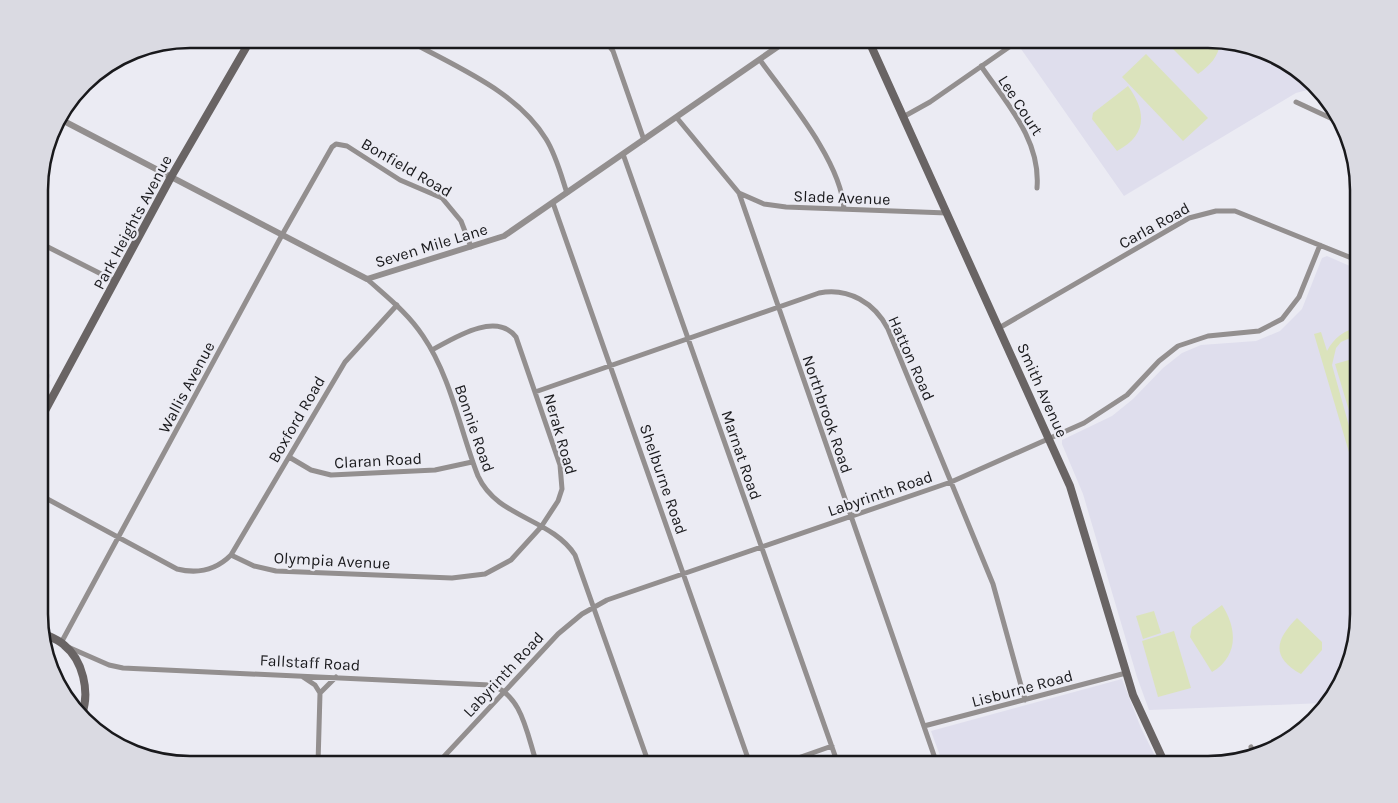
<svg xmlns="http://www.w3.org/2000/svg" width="1398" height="803" viewBox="0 0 1398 803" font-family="Karla,sans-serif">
<rect width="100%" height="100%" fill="#ebebf3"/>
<path fill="#dfdeed" d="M 1014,39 L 1209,39 L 1284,59 L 1315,88 L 1296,93 L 1124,196 Z
M 1327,256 L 1359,270 L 1359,623 L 1339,689 L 1326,703 L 1323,703 L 1149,710 L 1137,677 L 1083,494 L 1062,444 L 1062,440 L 1112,416 L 1133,399 L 1163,368 L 1182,353 L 1201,345 L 1256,341 L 1280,331 L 1302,309 L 1322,258 Z
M 40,369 L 51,375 L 40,396 Z
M 1122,679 L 1141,728 L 1159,764 L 943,764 L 931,731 Z"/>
<path fill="#dbe3bc" d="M 1170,39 L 1209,39 L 1220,42 C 1219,57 1209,66 1198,74 L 1169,45 Z
M 1146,54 L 1208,118 L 1183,141 L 1122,77 Z
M 1128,86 C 1147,112 1147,135 1117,151 L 1092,119 L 1093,113 Z
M 1359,327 L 1359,334 L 1341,342 L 1336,348 L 1332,365 L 1359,462 L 1359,486 L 1314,334 L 1321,332 L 1327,351 C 1334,338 1344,330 1359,327 Z
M 1359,357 L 1359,444 L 1335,364 Z
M 1222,605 C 1237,628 1239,656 1212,672 L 1190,637 L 1192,627 Z
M 1154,611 L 1161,633 L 1143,639 L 1136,616 Z
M 1297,618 L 1322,642 L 1322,650 L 1301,674 C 1271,657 1275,640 1297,618 Z
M 1174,631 L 1191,688 L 1158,697 L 1142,641 Z"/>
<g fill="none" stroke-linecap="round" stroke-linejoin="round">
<path stroke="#938f8f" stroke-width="5" d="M 406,39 C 455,67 516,90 546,139 C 556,155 561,175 567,193
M 604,39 L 613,51 L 644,140
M 760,60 C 788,99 841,161 844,209
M 981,66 C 1007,104 1041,140 1037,188
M 1296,102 L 1339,122
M 903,117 L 930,102 L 1012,45
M 677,118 L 739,193 L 937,764
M 61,120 L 72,99
M 623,154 L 838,764
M 739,193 L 764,204 L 786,207 L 947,213
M 553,203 L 750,764
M 40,243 L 115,281
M 367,279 C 387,297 408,313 423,336 C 451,377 460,430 478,476 C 497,518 551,518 575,555 L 649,764
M 999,328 L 1189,218 L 1216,211 L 1235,211 L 1359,261
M 535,392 L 819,293 C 848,287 875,303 888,329 L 993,584 L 1025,700
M 289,457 L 311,470 L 331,475 L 435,470 L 472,462
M 40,495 L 177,569 C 197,574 216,570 231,555 L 345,362 L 397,305
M 231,555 L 254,566 L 276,571 L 452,578 L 485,574 L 511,560 L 541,527 L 558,501 L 562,489 L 560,465 L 516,337 C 496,311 454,338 432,350
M 61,643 L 282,235 L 332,147 L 336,144 L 347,146 L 400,180 L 442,198 L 461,221 L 471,247
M 68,647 L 109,665 L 123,668 L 490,685 C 523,694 527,736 537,764
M 303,677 L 315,685 L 320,693
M 924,726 L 1126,673
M 1251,747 L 1254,752
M 318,764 L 320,693 L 336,677
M 437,764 L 558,634 L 582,614 L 607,600 L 951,482 L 1084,423 L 1127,395 L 1159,361 L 1178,346 L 1208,336 L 1259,331 L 1282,319 L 1299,297 L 1320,245
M 781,764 L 832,746"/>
<path stroke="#938f8f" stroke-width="6" d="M 58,118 L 367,279 L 504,236 L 789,39"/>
<path stroke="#696464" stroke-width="8" d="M 868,39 L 1070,486 L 1133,695 L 1165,764
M 40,420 L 171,177 L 251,39
M 40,632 C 48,636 58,639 64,645 C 83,660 90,692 82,714"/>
</g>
<g text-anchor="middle" stroke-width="4.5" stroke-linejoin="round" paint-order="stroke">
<g font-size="16" fill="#19191c" stroke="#ebebf3">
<text transform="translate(1021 105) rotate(57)" y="6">Lee Court</text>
<text transform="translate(407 167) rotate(30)" y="6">Bonfield Road</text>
<text transform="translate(842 197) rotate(2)" y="6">Slade Avenue</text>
<text transform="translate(132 222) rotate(-62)" y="6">Park Heights Avenue</text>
<text transform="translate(1154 225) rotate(-29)" y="6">Carla Road</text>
<text transform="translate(431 245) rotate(-17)" y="6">Seven Mile Lane</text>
<text transform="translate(912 358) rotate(66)" y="6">Hatton Road</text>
<text transform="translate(186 387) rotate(-62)" y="6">Wallis Avenue</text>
<text transform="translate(1043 390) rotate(66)" y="6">Smith Avenue</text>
<text transform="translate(828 414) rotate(71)" y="6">Northbrook Road</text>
<text transform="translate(296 419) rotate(-60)" y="6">Boxford Road</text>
<text transform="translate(475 428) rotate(71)" y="6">Bonnie Road</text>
<text transform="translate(561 434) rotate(74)" y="6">Nerak Road</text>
<text transform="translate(742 455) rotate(71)" y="6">Marnat Road</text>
<text transform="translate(378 460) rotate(-3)" y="6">Claran Road</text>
<text transform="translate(664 479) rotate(71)" y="6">Shelburne Road</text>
<text transform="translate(880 493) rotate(-19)" y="6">Labyrinth Road</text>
<text transform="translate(332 560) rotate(3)" y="6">Olympia Avenue</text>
<text transform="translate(310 662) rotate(3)" y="6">Fallstaff Road</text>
<text transform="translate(503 674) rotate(-47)" y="6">Labyrinth Road</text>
<text transform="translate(1022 688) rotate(-15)" y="6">Lisburne Road</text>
</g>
</g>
<path d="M0 0H1398V803H0ZM190 48H1208A142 142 0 0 1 1350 190V614A142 142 0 0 1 1208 756H190A142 142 0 0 1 48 614V190A142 142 0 0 1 190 48Z" fill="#dadae2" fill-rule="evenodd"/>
<path fill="none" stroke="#19191c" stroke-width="2.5" d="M190 48H1208A142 142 0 0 1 1350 190V614A142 142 0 0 1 1208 756H190A142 142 0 0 1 48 614V190A142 142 0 0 1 190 48Z"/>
</svg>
